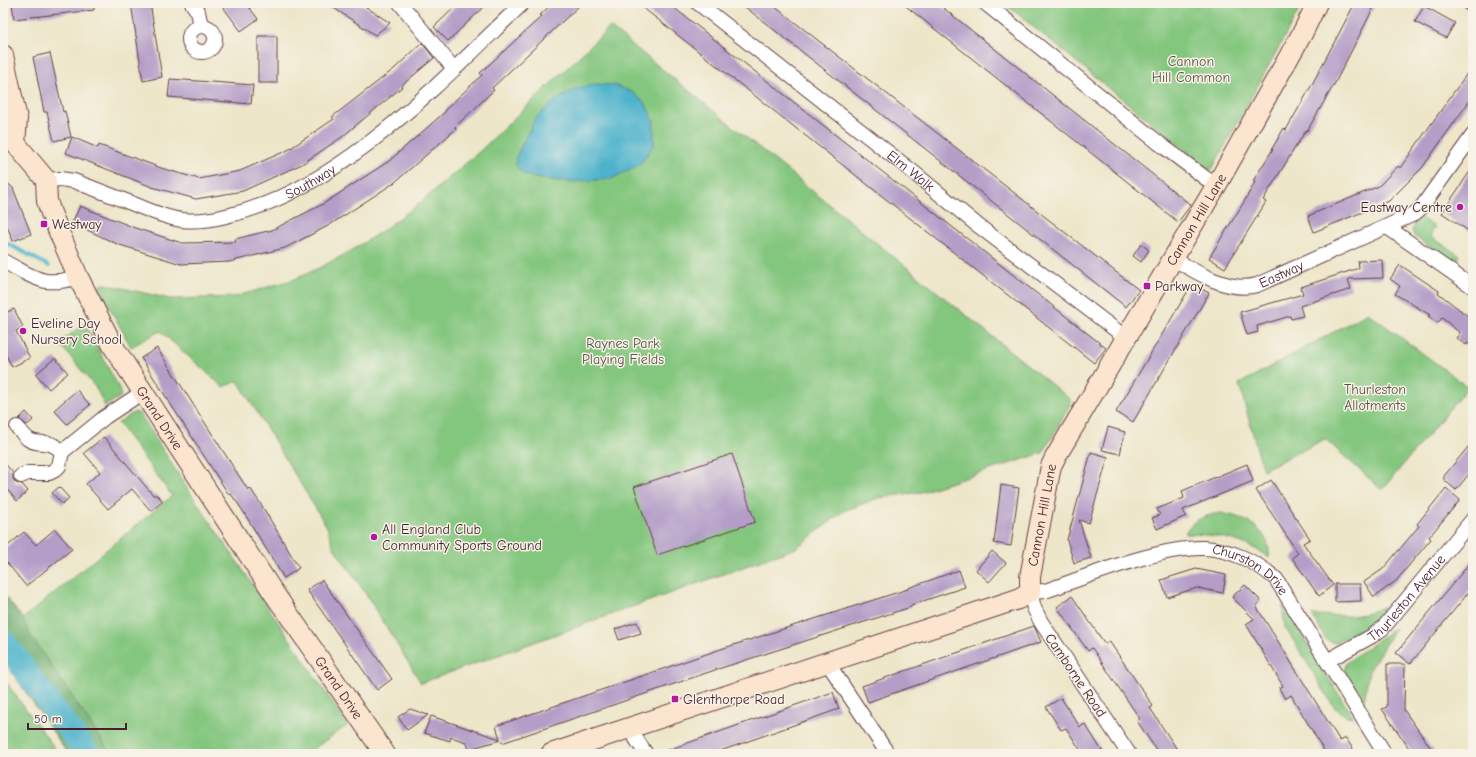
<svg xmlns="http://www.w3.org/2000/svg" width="1476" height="757" viewBox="0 0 1476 757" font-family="'Comic Neue',sans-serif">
<rect width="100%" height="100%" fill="#f7f3e8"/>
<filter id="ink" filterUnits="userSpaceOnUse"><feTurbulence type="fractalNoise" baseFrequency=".025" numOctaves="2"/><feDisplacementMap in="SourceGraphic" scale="8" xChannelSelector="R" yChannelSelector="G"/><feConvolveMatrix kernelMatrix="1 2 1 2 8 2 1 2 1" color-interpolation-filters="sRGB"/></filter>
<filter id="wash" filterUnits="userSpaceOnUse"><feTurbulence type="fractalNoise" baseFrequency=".012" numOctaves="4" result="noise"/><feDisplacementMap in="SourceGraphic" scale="16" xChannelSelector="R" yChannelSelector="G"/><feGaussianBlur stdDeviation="0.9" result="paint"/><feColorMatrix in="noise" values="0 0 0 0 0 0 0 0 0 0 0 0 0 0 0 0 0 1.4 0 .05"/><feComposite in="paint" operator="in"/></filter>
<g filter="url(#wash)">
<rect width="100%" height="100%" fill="#ede6c9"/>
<path fill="#83c67e" stroke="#667254" d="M 1004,3 L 1303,3 L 1211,171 Z
M 610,27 L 1072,401 L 1043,453 L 921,492 L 878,498 L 844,511 L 796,548 L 421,683 L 364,591 L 334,548 L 327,527 L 238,381 L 223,387 L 160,331 L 131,347 L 98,286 L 105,284 L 170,299 L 234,297 L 295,279 L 323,266 L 349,252 L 382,231 L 420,203 L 480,151 Z
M 1419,217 L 1435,227 L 1430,236 L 1460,256 L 1454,265 L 1414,236 L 1412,229 Z
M 1368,313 L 1468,387 L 1382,490 L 1325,439 L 1263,470 L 1239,384 Z
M 85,324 L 121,392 L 120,397 L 105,406 L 96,388 L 59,343 Z
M 135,412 L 140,414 L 185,485 L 348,725 L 306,754 L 109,754 L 20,621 L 172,496 L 118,423 Z
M 1220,513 C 1244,516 1272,530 1269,558 C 1244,539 1215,534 1185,534 C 1190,520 1207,515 1220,513 Z
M 1282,605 L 1283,605 L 1353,717 L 1346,716 L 1334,707 L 1285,627 Z
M 1388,605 L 1373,622 L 1335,643 L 1326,640 L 1312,615 L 1351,616 L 1365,614 Z
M 1395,628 L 1369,671 L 1364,702 L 1344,672 L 1346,663 Z
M 3,678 L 59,754 L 3,754 Z"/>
<path fill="#6aab6d" stroke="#5a654c" d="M 3,594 L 21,616 L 31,636 L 111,754 L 62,754 L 65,752 L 64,748 L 3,659 Z"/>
<path fill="#4db3cc" stroke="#4c697c" d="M 593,84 L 614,85 L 632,92 L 645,103 L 654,121 L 654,145 L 639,165 L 611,179 L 568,182 L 535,178 L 522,173 L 516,166 L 516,157 L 535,119 L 555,101 L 573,90 Z"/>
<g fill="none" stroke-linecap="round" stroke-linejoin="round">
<path stroke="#4db3cc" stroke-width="4" d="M 3,241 L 49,266"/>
<path stroke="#4db3cc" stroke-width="24" d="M 3,641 L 88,754"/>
</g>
<g id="blocks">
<path fill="#b49ec8" d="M 12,3 L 94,3 L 94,10 L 14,19 Z
M 131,3 L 150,3 L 162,77 L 143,81 Z
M 220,3 L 246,3 L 258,19 L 241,31 Z
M 326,3 L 360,3 L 390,23 L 375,35 Z
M 459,3 L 488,3 L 448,41 L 434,27 Z
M 553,3 L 582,3 L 492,88 L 494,90 L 455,127 L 456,129 L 394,183 L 328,226 L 285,248 L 229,262 L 181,264 L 117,244 L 72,223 L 80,206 L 135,228 L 182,243 L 236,242 L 235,239 L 272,230 L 323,204 L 389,161 L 446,111 L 445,110 L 482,75 L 480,73 L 542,16 L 540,15 Z
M 637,3 L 668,3 L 1106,348 L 1094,363 Z
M 740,3 L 770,3 L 1139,290 L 1126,307 Z
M 902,3 L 937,3 L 1191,205 L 1178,222 Z
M 1355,3 L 1376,3 L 1335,83 L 1307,131 L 1306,130 L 1263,200 L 1266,202 L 1225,268 L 1209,258 L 1244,202 L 1255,182 L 1253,181 L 1273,149 L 1272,149 L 1284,128 L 1286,130 L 1309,90 Z
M 1424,6 L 1455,23 L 1446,38 L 1415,22 Z
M 258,36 L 277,36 L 277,83 L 258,83 Z
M 422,43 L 434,58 L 401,86 L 402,87 L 342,137 L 302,164 L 243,191 L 196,199 L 152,187 L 66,153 L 72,137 L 98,148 L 99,145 L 161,168 L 199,179 L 240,171 L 288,150 L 334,119 L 332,117 L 394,69 Z
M 50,53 L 63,112 L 65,111 L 71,137 L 54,141 L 47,112 L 44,112 L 33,57 Z
M 1473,65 L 1473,96 L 1422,168 L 1389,201 L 1314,232 L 1308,216 L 1379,186 L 1398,166 L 1400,168 Z
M 170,79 L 253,85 L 251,104 L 168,97 Z
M 1473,167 L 1473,234 L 1442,213 Z
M 3,179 L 13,188 L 31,234 L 13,241 L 3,216 Z
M 1141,244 L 1149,250 L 1141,262 L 1133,256 Z
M 1382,260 L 1383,278 L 1348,279 L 1351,289 L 1300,306 L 1303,316 L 1291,319 L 1290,316 L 1257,326 L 1258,332 L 1247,335 L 1240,312 L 1303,294 L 1301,287 L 1359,268 L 1358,261 Z
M 1400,265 L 1439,291 L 1438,293 L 1473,320 L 1473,347 L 1467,343 L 1466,345 L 1456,338 L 1460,333 L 1442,318 L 1438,323 L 1428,316 L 1430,315 L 1395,294 L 1400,286 L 1390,279 Z
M 1192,284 L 1209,293 L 1133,422 L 1116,412 Z
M 14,309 L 23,327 L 16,331 L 30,358 L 12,367 L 3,349 L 3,314 Z
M 157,348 L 248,490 L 250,488 L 262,506 L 299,568 L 284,578 L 241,508 L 231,494 L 229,495 L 141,358 Z
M 55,358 L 68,373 L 49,389 L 36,374 Z
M 77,390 L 90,405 L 67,424 L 54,410 Z
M 26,412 L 33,420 L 27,425 L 19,419 Z
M 1108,427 L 1125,432 L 1120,454 L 1102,450 Z
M 104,437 L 153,495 L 157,495 L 163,501 L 151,511 L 132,489 L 108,509 L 86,484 L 100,472 L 84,453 Z
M 1473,441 L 1473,469 L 1456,490 L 1444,480 L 1444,476 Z
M 1091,452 L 1108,457 L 1089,523 L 1079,520 L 1091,558 L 1074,563 L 1067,540 Z
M 732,454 L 755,522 L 657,555 L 634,487 Z
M 3,461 L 13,473 L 13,479 L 16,483 L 22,484 L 28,491 L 17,501 L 3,485 Z
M 1247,464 L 1253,481 L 1183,510 L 1186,516 L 1157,529 L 1152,518 L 1160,515 L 1157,509 L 1184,498 L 1182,491 Z
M 1271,480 L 1310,539 L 1303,543 L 1333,585 L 1319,596 L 1292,558 L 1298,553 L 1256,490 Z
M 1001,485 L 1019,488 L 1011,546 L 994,543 Z
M 59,487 L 69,498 L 62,504 L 52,493 Z
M 1446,488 L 1460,500 L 1429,537 L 1431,539 L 1396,581 L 1374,597 L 1364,582 L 1383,569 L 1419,526 L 1417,524 Z
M 55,529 L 72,549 L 26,586 L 3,558 L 3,550 L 24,532 L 36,545 Z
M 992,551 L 1006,563 L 989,582 L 976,570 Z
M 1473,559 L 1473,587 L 1410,664 L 1396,653 Z
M 1196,569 L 1226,575 L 1223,593 L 1197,588 L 1167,597 L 1161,580 Z
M 959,570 L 965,587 L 911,605 L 911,607 L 715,670 L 502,743 L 501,740 L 469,749 L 466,742 L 451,737 L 450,741 L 424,733 L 431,716 L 500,739 L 496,726 L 721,649 L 908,589 L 908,588 Z
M 322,580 L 392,679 L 377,690 L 307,590 Z
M 1335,584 L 1360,584 L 1361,601 L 1335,602 Z
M 1245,585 L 1261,601 L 1256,606 L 1340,741 L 1346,738 L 1356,754 L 1326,754 L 1291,695 L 1285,699 L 1279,688 L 1283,686 L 1246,624 L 1254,619 L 1232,597 Z
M 1072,596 L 1105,644 L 1109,641 L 1153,706 L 1150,708 L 1180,754 L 1159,754 L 1137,721 L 1140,719 L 1092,648 L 1088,651 L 1057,607 Z
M 637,622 L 641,633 L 619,640 L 615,629 Z
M 1034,626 L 1041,642 L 868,702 L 862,686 Z
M 1387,664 L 1405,664 L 1404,710 L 1435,754 L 1413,754 L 1382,709 L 1387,707 Z
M 833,692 L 839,709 L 712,754 L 662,754 L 662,752 Z
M 1061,698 L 1080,727 L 1085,724 L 1104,754 L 1083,754 L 1066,728 L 1061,730 L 1046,707 Z
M 410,709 L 428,715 L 407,730 L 398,717 Z"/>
</g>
</g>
<g filter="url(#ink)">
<use href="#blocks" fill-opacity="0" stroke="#623d43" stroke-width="1"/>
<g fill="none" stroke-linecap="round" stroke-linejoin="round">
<defs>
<g id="street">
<path d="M 192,3 L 198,12 L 201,26"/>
<path d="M 400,3 L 454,69"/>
<path id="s1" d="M 698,3 L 913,172 L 976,224 L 1125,337"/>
<path d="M 985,3 L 1160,144 L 1216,186"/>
<path d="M 1469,3 L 1473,6"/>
<circle cx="202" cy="39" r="13"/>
<path id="s2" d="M 46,180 L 60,179 L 74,181 C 95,189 116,197 136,205 C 151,211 166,218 182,220 C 198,222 215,219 230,215 C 341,189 442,80 523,3"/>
<path d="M 1387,227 L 1473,287"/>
<path id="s3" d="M 1174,259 C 1197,273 1230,293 1257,285 L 1414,214 L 1421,208 L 1473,135"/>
<path d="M 3,261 C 34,277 42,288 78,277"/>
<path d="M 17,427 C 20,430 24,436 28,439 C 39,447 48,437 62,452"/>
<path d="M 21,476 L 28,473 L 49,473 L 55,470 L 59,466 L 62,452 L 105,417 L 143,392"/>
<path id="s4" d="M 1327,661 L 1372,636 L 1383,628 L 1473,519"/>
<path d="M 827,662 L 888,754"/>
<path d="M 629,728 L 646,754"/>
<path id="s5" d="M 1129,754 L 1041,622 L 1034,608 L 1030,592 L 1045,591 C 1089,576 1158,547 1204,548 C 1230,549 1257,562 1276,579 L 1385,754"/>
</g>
<g id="secondary">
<path id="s6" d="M 3,55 L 17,119 L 15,143 L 46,180 L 47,201 L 51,213 L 78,277 L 113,346 L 273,592 L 385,754"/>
<path id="s7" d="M 551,754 L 1018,599 L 1030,592 L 1030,577 L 1051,466 L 1055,458 L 1216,186 L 1303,32 L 1317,3"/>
</g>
</defs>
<use href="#street" stroke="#623d43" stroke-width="16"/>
<use href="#secondary" stroke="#623d43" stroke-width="22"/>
<use href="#street" stroke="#fff" stroke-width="14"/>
<use href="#secondary" stroke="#fbe5cf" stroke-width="20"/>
</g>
</g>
<g fill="#b5179e" stroke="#f7f3e8" stroke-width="1.5">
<circle cx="1460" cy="207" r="4"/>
<rect x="40" y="220" width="8" height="8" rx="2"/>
<rect x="1143" y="282" width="8" height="8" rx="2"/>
<circle cx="23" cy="331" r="4"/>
<circle cx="374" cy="537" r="4"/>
<rect x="671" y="695" width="8" height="8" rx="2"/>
</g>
<g text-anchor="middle" stroke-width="3" stroke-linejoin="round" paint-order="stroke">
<g font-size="14" fill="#5b5144" stroke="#f7f3e8">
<text x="1191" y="66">Cannon<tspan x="1191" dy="16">Hill Common</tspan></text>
<text x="623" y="348">Raynes Park<tspan x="623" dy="16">Playing Fields</tspan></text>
<text x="1375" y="394">Thurleston<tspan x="1375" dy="16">Allotments</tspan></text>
</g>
<g font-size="14" fill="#4a1f2b" stroke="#f7f3e8">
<text dy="5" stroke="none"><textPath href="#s1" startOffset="271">Elm Walk</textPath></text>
<text dy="5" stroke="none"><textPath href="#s2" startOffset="279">Southway</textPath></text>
<text dy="5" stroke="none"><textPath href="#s7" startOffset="920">Cannon Hill Lane</textPath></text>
<text dy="5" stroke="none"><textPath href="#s3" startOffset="116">Eastway</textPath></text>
<text dy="5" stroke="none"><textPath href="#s6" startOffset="404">Grand Drive</textPath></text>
<text dy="5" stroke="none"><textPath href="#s7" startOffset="584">Cannon Hill Lane</textPath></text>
<text dy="5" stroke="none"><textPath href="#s5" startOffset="424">Churston Drive</textPath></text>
<text dy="5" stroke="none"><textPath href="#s4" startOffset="103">Thurleston Avenue</textPath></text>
<text transform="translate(1076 675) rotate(56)" y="5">Camborne Road</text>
<text dy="5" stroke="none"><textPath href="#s6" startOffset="728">Grand Drive</textPath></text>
</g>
<g font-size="14" fill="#4a1f2b" stroke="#f7f3e8" text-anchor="start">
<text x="1452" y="212" text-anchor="end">Eastway Centre</text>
<text x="52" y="229">Westway</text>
<text x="1155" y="291">Parkway</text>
<text x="31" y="328">Eveline Day<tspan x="31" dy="16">Nursery School</tspan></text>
<text x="382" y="534">All England Club<tspan x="382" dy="16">Community Sports Ground</tspan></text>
<text x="683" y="704">Glenthorpe Road</text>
</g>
</g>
<rect width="1476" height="757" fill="none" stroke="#f7f3e8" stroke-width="16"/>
<path d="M28 723v6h98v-6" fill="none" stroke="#4a1f2b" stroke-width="2"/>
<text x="34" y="723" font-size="12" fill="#4a1f2b" stroke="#f7f3e8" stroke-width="3" paint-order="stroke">50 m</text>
</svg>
